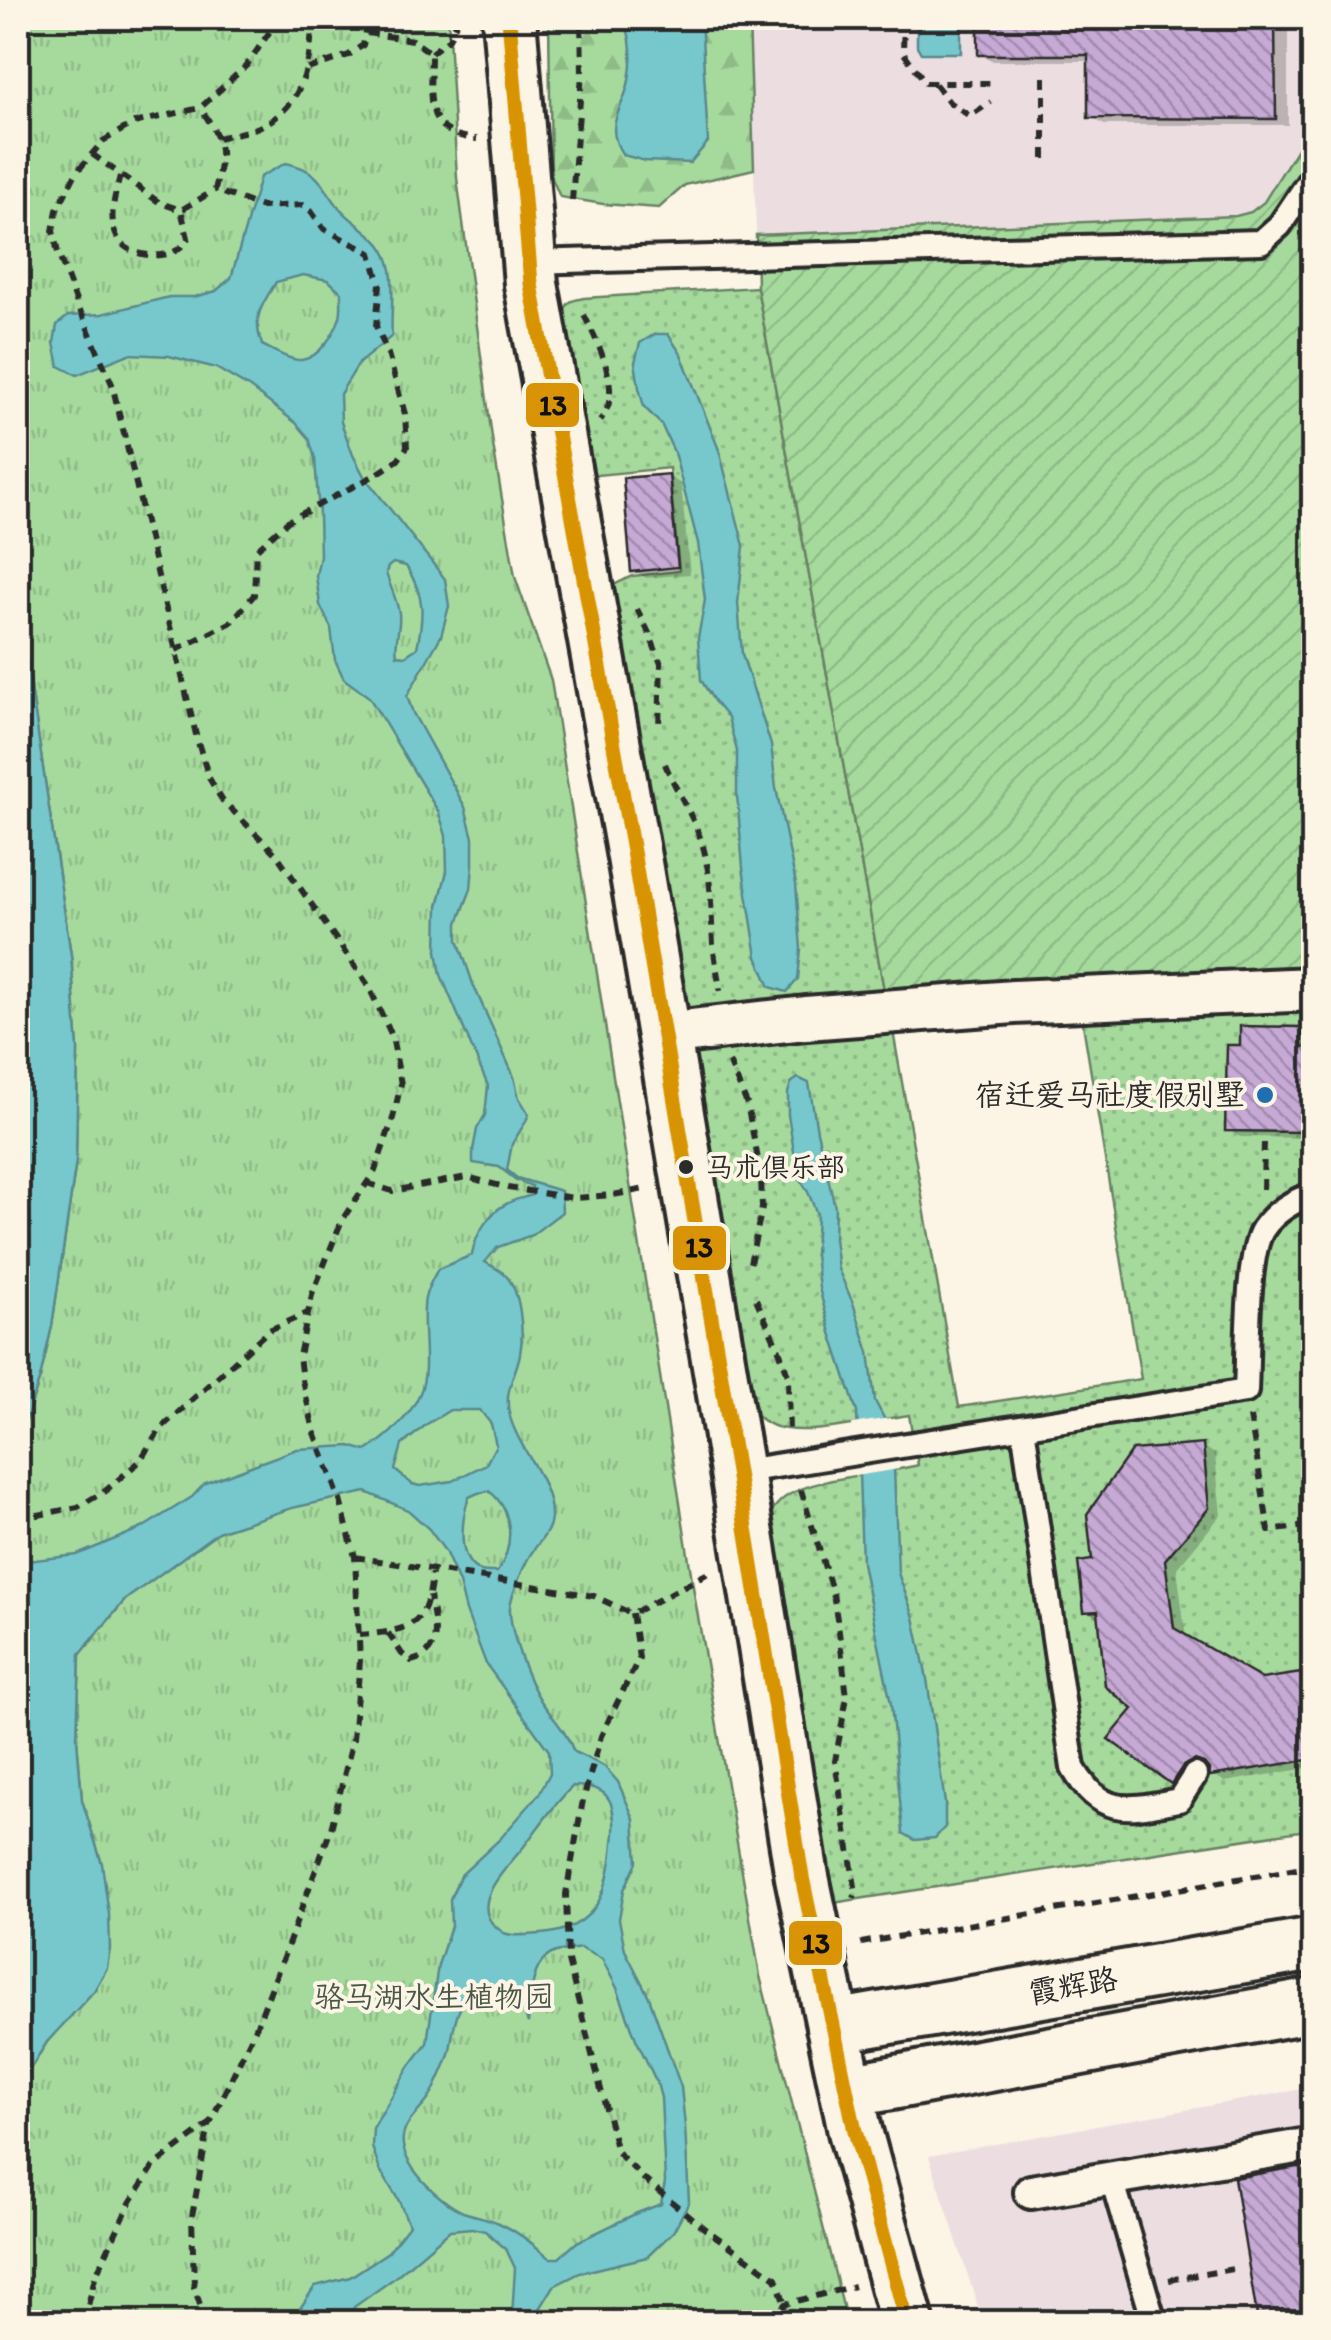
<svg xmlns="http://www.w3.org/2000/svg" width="1331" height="2340" viewBox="0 0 1331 2340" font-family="Itim,'LXGW WenKai TC',sans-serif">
<defs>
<pattern id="grass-dots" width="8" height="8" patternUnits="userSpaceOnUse" patternTransform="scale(2.5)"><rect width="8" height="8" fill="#a6da9d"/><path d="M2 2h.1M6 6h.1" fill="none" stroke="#8fbb87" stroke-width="1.8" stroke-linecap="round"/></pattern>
<pattern id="forest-firs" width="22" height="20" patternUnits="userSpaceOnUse" patternTransform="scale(2.5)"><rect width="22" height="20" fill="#a6da9d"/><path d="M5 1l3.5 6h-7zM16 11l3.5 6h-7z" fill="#8fbb87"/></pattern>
<pattern id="park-tufts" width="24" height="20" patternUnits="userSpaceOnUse" patternTransform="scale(2.5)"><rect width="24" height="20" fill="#a6da9d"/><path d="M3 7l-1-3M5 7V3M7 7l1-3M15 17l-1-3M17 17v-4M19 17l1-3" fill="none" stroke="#8fbb87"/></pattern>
<pattern id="garden-furrows" width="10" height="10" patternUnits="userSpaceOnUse" patternTransform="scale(2.5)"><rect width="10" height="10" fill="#a6da9d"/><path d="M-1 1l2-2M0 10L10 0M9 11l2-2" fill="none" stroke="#8fbb87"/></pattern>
<pattern id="building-back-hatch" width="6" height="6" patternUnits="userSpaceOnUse" patternTransform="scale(2.5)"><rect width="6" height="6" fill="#c6a9d5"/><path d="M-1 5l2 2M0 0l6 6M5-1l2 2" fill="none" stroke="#a18aad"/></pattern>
</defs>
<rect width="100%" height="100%" fill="#fcf5e5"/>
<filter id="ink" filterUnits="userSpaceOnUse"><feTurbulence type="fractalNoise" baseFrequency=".01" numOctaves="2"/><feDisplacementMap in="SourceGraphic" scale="20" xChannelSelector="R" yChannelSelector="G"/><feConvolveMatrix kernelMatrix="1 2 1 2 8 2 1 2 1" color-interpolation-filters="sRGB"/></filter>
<g filter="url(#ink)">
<path fill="#ecdee0" d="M 749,18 L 1313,18 L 1313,123 L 1264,202 L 1251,212 L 1236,216 L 756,235 Z
M 1313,2087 L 1313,2322 L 983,2322 L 929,2156 Z"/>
<path fill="url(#grass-dots)" stroke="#688264" stroke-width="2.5" d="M 757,287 L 886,1001 L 682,1017 L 612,586 L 632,576 L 679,571 L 669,468 L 587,476 L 565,310 C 568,300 575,300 584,298 Z
M 1313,1001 L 1313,1829 L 826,1904 L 762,1526 C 769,1515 776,1503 787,1496 C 818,1476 882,1475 918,1465 L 909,1415 C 873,1420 803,1439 771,1425 C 760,1421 755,1413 748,1403 L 684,1058 L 697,1047 L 893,1031 L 959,1407 L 1141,1379 L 1081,1012 Z"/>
<path fill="url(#forest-firs)" stroke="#688264" stroke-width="2.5" d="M 549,18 L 749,18 L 754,169 L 685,185 L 659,208 L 603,204 L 560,197 L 551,176 Z"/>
<path fill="url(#park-tufts)" stroke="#688264" stroke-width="2.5" d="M 18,18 L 448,18 L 457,178 L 493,445 L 515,577 L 551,680 L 695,1599 L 760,1976 L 847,2322 L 18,2322 L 18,2088 L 47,2042 L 66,2020 L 102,1864 L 82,1800 L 77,1740 L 80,1655 L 125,1600 L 18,1562 L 18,1431 L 26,1420 L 40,1378 L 52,1326 L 76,1161 L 78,1049 L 71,955 L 26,654 L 18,635 Z"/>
<path fill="url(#garden-furrows)" stroke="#688264" stroke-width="2.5" d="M 1313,123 L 1313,974 L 886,1001 L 757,287 L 756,235 L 1236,216 L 1251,212 L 1264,202 Z"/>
<path fill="#77c8cd" stroke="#59898c" stroke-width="2.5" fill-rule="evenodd" d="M 623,18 L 701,18 L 708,142 L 690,163 L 645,161 L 623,155 C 602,124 624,110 629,80 C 633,60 632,36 623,18 Z
M 917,18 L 961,18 L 961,53 L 921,53 L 917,46 Z
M 286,163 C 318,170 320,182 338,206 C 348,219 363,227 374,238 C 402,263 389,303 392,336 L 359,363 L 340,394 L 341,422 L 353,455 L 364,476 L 445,579 L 449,606 L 441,636 L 407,696 L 413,713 L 465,807 L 473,838 L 473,865 L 471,889 L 458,923 L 458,940 L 473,984 L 514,1077 L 519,1098 L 529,1114 L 525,1123 L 512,1144 L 507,1170 L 517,1178 L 561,1191 L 562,1212 L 532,1235 L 498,1247 L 485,1262 C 491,1266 499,1269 504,1274 C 521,1288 524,1333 520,1354 C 516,1375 504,1389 509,1413 C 517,1448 553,1482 551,1518 C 550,1534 536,1544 529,1557 C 523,1568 511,1596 510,1607 C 509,1631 528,1681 541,1701 C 552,1717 567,1732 574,1752 L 604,1766 L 618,1782 L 634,1819 L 637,1862 L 624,1890 L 619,1919 L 625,1950 L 649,1997 L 681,2087 L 685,2126 L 689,2202 L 673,2232 L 647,2257 L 580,2273 L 554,2286 L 538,2312 L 536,2322 L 508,2322 L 512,2317 L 515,2268 L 506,2249 L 485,2231 L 472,2228 L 450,2230 L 393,2279 L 354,2307 L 347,2322 L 298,2322 L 299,2310 L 315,2286 L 350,2277 L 388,2252 L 409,2225 L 399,2201 L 380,2170 L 372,2147 L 373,2128 L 409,2067 L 427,2043 L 438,1965 L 451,1926 L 450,1899 L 460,1876 L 500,1839 L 539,1794 L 550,1773 L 549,1751 L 486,1664 L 466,1611 L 459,1583 L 445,1551 L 429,1529 L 408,1510 L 366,1492 L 292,1508 L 218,1532 L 125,1600 L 80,1654 L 77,1739 L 82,1800 L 102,1864 L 109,1914 L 110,1949 L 107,1968 L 94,1991 L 47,2042 L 18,2088 L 18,1562 L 77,1555 L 142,1528 L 192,1497 L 205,1483 L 297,1449 L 350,1446 L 366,1451 C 387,1438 410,1417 420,1393 C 431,1368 420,1326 425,1298 C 427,1288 433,1278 438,1269 L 472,1255 C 475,1235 489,1212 508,1203 C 515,1199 524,1198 532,1195 L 532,1186 L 516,1180 L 499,1167 L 473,1163 L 473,1150 L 477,1129 L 485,1115 L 488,1086 L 441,975 L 437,951 L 438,906 L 447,871 L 446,836 L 439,813 L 369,697 L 344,679 L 335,660 L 331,628 L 320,605 L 316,576 L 320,556 L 319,514 L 315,459 L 309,438 L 296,423 L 250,388 L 216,368 L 169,356 L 129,354 L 77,375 L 59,366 L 54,343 L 57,325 L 68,316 L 102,314 L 169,297 L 194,297 L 216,291 L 231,278 L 260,177 ZM 303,275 L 328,280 L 341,292 C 341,301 342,309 340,317 C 335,333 320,357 302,360 C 290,361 273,350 262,345 C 252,316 261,307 276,282 ZM 393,563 L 406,566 C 425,596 424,614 417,648 L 405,656 L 397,655 C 394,640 401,628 399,613 C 397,600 390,586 386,573 L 388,567 ZM 450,1410 L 480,1410 L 491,1424 L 496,1445 L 486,1464 L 452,1481 L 420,1486 L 412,1484 L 395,1470 L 402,1445 L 427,1424 ZM 489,1491 C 515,1511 514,1548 497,1572 C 494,1572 484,1572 481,1571 C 455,1562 462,1517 469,1497 L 478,1493 ZM 573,1786 C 586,1787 600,1786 608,1798 C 615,1807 615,1830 613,1842 C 609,1891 597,1929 542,1934 C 532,1935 514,1937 504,1933 C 503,1933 493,1924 492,1923 C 472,1897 511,1864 525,1845 C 541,1824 554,1804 573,1786 ZM 580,1948 L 602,1959 L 617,1988 L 636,2039 L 657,2083 L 661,2098 L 665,2182 L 661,2204 L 637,2213 L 577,2242 L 559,2258 L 550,2258 C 534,2245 519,2232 499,2223 C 488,2218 475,2216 463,2212 C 440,2202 399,2164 403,2137 C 405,2122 420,2111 428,2100 C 434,2092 448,2060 450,2050 C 456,2015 457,1989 501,1989 L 524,2012 L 528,2023 C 531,2001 529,1961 556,1952 C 563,1950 572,1950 580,1948 Z
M 655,334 L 668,334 L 681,354 L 719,450 L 744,546 L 738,603 L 742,654 L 771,745 L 776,788 L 796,884 L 801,949 L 798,979 L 787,992 L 770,987 L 757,957 L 743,868 L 737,795 L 737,751 L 728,718 L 714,701 L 701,680 L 698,638 L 705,600 L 698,543 L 674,452 L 661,424 L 644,407 L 639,388 L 635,362 L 640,343 Z
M 18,635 L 26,654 L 71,955 L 78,1049 L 76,1161 L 52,1326 L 40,1378 L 26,1420 L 18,1431 Z
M 798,1078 L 809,1083 L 817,1131 L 835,1207 L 834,1239 L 838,1269 L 853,1303 L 869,1352 L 875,1401 L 885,1420 L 894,1467 L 898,1573 L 914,1617 L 927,1679 L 945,1803 L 945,1827 L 935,1838 L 915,1840 L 903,1833 L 891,1704 L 862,1563 L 857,1412 L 831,1333 L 819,1288 L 815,1255 L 817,1214 L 808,1192 L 798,1176 L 788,1115 L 788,1093 L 791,1083 Z"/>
<path fill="#fcf5e5" d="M 890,1418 L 899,1469 L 855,1476 L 852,1424 Z"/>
<path fill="#0003" d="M 980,18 L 1288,18 L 1288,125 L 1104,125 L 1091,117 L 1091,61 L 993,61 L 980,54 Z
M 668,476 L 681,484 L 690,574 L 646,578 L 633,570 Z
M 1302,1029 L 1314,1036 L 1314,1138 L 1240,1137 L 1228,1129 L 1242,1047 Z
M 1202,1446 L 1215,1454 L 1221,1515 L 1177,1568 L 1186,1638 L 1262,1682 L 1314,1674 L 1314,1767 L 1225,1782 L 1212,1774 L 1211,1765 L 1196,1773 L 1185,1789 L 1112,1738 L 1137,1709 L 1099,1618 L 1086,1611 L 1095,1563 Z"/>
<path fill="url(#building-back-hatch)" stroke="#2b2b2b" stroke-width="2.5" d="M 978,18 L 1275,18 L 1276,119 L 1088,118 L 1088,55 L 978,55 Z
M 669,474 L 678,567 L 631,572 L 623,478 Z
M 1240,1026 L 1302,1027 L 1302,1047 L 1314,1047 L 1314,1096 L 1306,1096 L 1305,1132 L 1225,1131 L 1227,1045 L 1240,1045 Z
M 1203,1444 L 1209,1508 L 1165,1560 L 1174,1628 L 1262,1679 L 1314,1671 L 1314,1759 L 1210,1776 L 1209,1769 L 1204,1763 L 1195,1760 L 1183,1766 L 1171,1784 L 1108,1739 L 1133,1709 L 1105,1686 L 1098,1611 L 1084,1612 L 1078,1562 L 1092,1560 L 1087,1514 L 1132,1450 Z
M 1314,2164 L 1314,2322 L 1258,2322 L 1234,2178 Z"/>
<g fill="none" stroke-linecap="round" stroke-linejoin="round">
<defs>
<path id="service" d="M 529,262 L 1261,242 L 1280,225 L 1314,174
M 1023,1427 L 1073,1768 C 1102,1819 1130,1809 1179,1800 L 1195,1775
M 737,1472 L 1246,1391 C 1248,1357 1246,1254 1263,1229 C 1274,1213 1294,1199 1314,1195
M 1112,2179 L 1154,2322"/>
<path id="pedestrian" d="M 1031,2192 L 1314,2144"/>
<path id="minor" d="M 664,1034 L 806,1018 L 1014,1002 L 1314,989"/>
<path id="tertiary" d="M 509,18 L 531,284 L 634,857 L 737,1472 L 802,1877 L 855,2131 L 907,2322
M 833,2027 L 1314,1944
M 848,2091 L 1314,2005"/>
</defs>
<use href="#service" stroke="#2b2b2b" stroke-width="30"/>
<use href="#pedestrian" stroke="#2b2b2b" stroke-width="40"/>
<use href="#minor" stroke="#2b2b2b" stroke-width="50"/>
<use href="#tertiary" stroke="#2b2b2b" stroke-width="60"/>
<path stroke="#2b2b2b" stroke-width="6" stroke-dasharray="10 8" stroke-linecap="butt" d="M 904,18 L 903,52 L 926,83 L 992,83
M 367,33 L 412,40 L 431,53 C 431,97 421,134 477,139
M 431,53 L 449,39 L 458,18
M 308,69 L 349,55 L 363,45 L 369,18
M 1044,77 L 1044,166
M 935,84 L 950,103 L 970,116 L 991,102
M 578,126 L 582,74 L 581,18
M 218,138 C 232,134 250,132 263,125 C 304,105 312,59 312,18
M 92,154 L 160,203 L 181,210 L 215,190 C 224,153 223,139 200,108
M 120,176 C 115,196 107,219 118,239 C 128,256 161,260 177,250 C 180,249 186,241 188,238 L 181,210
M 572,201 L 578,122
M 584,315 C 596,338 617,381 608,406 C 606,411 603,416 600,421
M 637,609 L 649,633 L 661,664 L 659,727
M 176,650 L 230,623 L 254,595 L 256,550 L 288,521 L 377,474 L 398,460 L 407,447 L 405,414 L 388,354 L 376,326 L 380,284 L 371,253 L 324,229 L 311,211 L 303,205 L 262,207 L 215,190
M 665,764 C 677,793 696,819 704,850 C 712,883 711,911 713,944 C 715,960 718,975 720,991
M 729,1062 L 747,1104 L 761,1174 L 762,1208 L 750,1263
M 367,1183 L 392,1191 L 467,1177 L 508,1188 L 574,1198 L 613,1195 L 645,1189
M 1263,1189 L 1264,1140
M 756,1299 L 779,1350 L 788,1375 L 789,1435
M 1250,1417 L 1269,1531 L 1314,1525
M 801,1490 L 833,1594 L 839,1632 L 847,1697 L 835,1761 L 856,1893 L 854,1898
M 18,1514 L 38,1515 L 78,1507 L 105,1491 L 139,1462 L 161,1428 L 269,1330 L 308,1313
M 355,1557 L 594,1596 L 632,1614 L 708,1573
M 632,1614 L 639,1658 L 601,1736 L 583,1800 L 566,1894 L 568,1961 L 617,2152 L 645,2180 L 705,2229 L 776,2278 L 785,2304
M 388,1633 L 402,1654 L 411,1661 C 445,1653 434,1622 430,1596
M 359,1635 C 411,1631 429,1625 432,1570
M 861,1943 L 1314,1866
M 1169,2280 L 1233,2269
M 84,2322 L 95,2277 L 130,2203 L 154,2166 L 208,2125
M 206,2322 L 194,2287 L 192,2216 L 209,2125 L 257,2025 L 288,1945 L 331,1829 L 353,1739 L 360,1661 L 355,1557 L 340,1500 L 314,1430 L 302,1380 L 299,1356 L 312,1295 L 342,1220 L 375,1171 L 393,1118 L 401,1084 L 392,1036 L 368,985 L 277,855 L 222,800 L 209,778 L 197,739 L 112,384 L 76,301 L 58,253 L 53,231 L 57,210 L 76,173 L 103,141 L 134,123 L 200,108 L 247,65 L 279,18
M 771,2322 L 785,2304 L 854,2286"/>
<use href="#service" stroke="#fcf5e5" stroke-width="22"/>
<use href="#pedestrian" stroke="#fcf5e5" stroke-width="32"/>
<use href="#minor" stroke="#fcf5e5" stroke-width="42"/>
<use href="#tertiary" stroke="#fcf5e5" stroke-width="52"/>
<defs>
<path id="bus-1" d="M 509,18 L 531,284 L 634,857 L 737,1472 L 802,1877 L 855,2131 L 907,2322"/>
</defs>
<use href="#bus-1" stroke="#fcf5e5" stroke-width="22"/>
<use href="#bus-1" stroke="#d89406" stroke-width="15"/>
</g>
</g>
<circle fill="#1f6fb2" stroke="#fcf5e5" stroke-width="4" cx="1265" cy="1095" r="10"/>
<circle fill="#2b2b2b" stroke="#fcf5e5" stroke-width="4" cx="686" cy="1167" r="9"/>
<g text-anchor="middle" stroke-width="8" stroke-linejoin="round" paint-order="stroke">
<g font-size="28" fill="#2b2b2b" stroke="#fcf5e5" text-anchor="start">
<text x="705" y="1177">马术俱乐部</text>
</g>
<g font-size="30" fill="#2b2b2b" stroke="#fcf5e5" text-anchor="end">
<text x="1245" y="1105">宿迁爱马社度假别墅</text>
</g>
<g font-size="30" fill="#2b2b2b" stroke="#fcf5e5">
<text transform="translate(1073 1986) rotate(-10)" y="10">霞辉路</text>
</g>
<g font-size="30" fill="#4a5748" stroke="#fcf5e5">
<text x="434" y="2007">骆马湖水生植物园</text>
</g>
</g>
<g stroke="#fcf5e5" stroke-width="4">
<rect x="524" y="381" width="57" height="48" rx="10" fill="#d89406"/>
<rect x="671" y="1224" width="57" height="48" rx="10" fill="#d89406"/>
<rect x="787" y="1919" width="57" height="48" rx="10" fill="#d89406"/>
</g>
<g font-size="28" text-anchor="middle" font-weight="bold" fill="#111">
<text x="553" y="415">13</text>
<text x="699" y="1257">13</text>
<text x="816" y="1953">13</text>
</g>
<rect width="1331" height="2340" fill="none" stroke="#fcf5e5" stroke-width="60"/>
<rect x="30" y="30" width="1271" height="2280" fill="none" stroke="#2b2b2b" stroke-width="4" filter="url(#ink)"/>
</svg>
